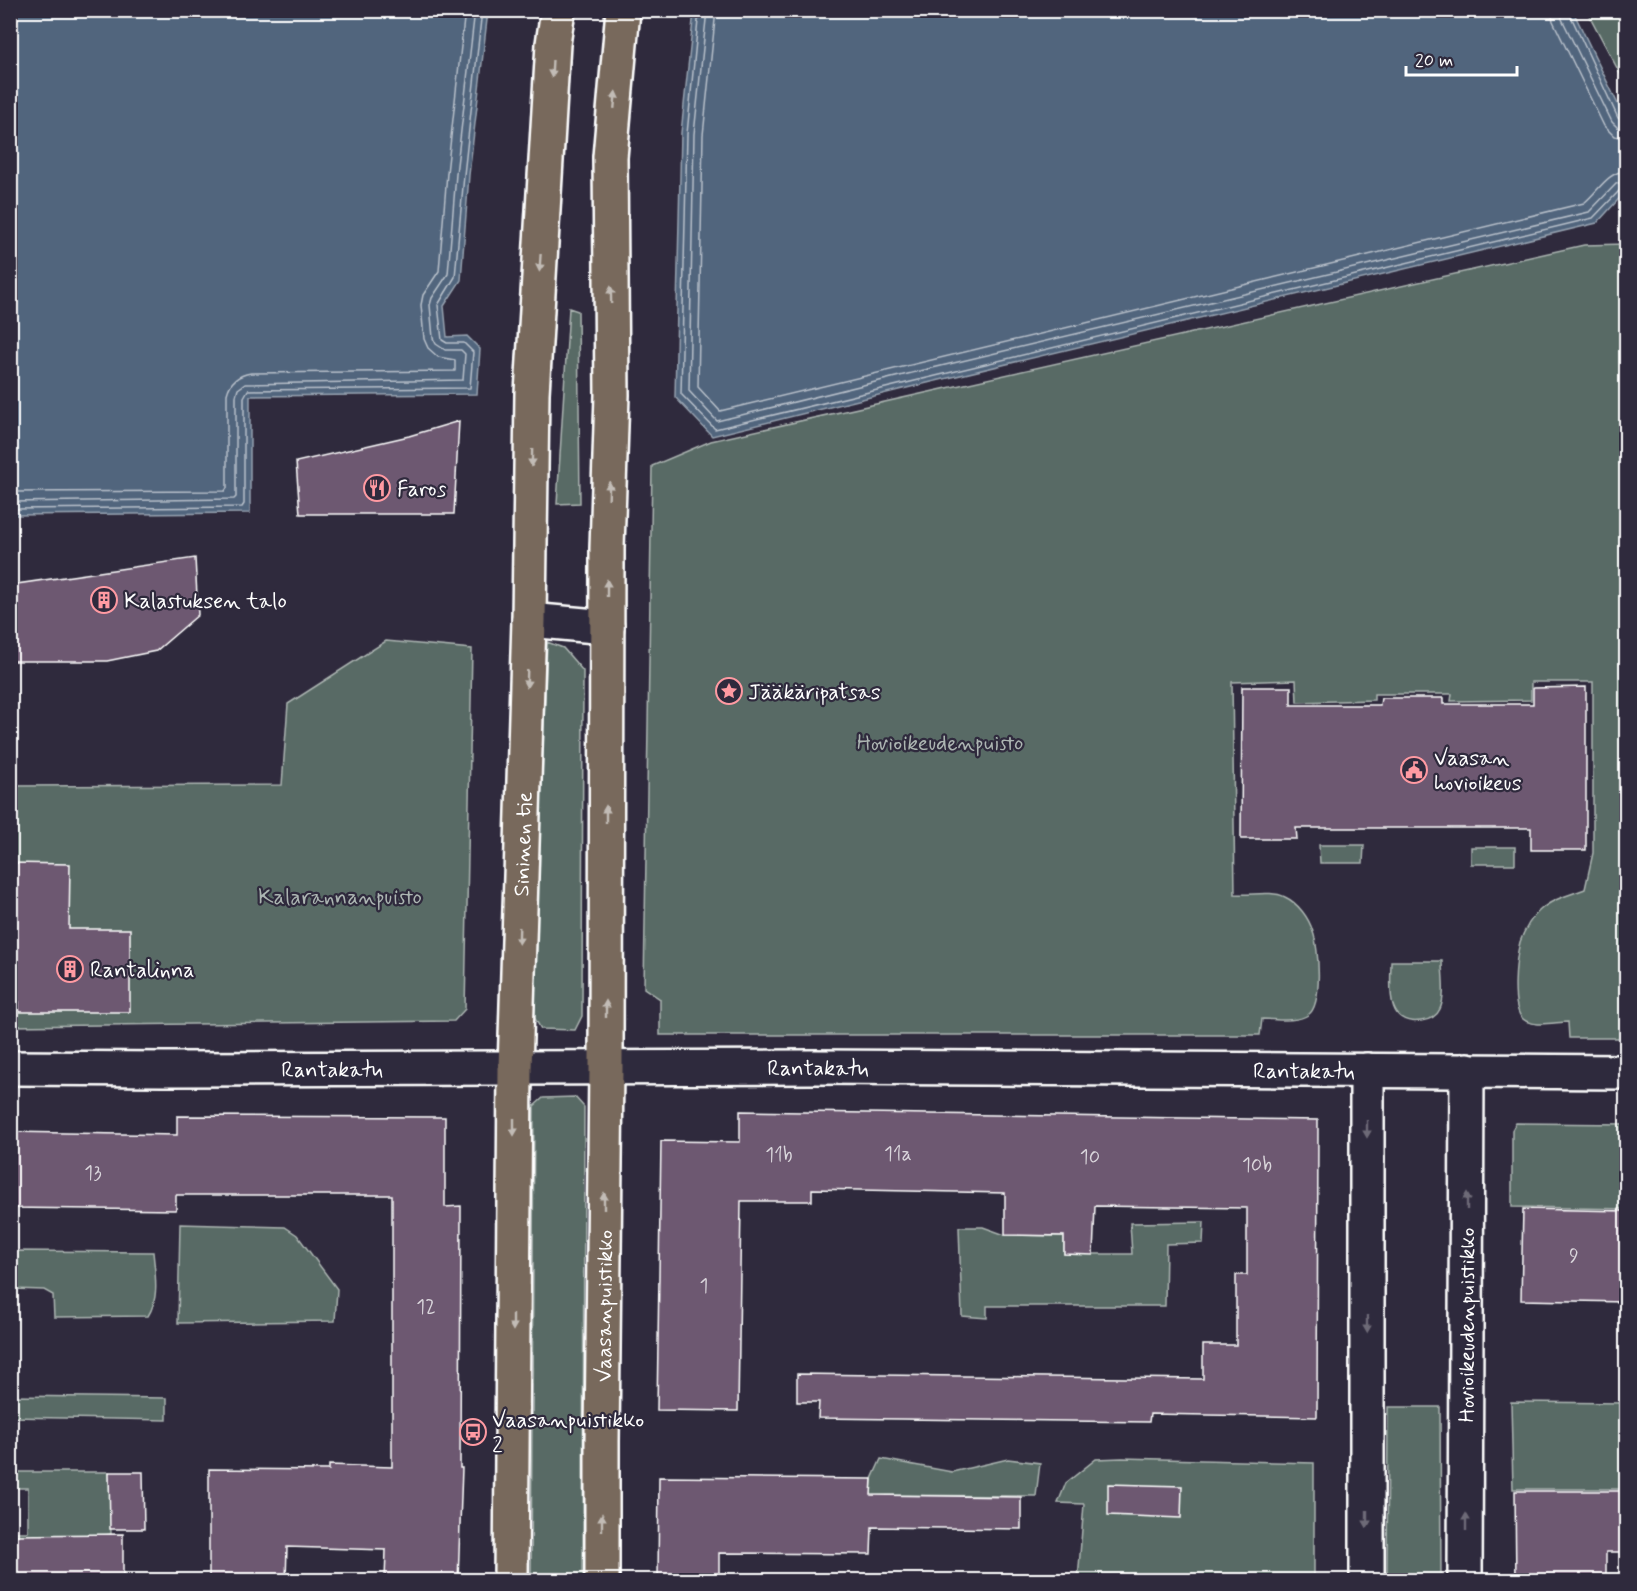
<svg xmlns="http://www.w3.org/2000/svg" width="1637" height="1591" viewBox="0 0 1637 1591" font-family="Mynerve,sans-serif">
<rect width="100%" height="100%" fill="#2f2a3d"/>
<filter id="ink" filterUnits="userSpaceOnUse"><feTurbulence type="fractalNoise" baseFrequency=".0167" numOctaves="2"/><feDisplacementMap in="SourceGraphic" scale="12" xChannelSelector="R" yChannelSelector="G"/><feConvolveMatrix kernelMatrix="1 2 1 2 8 2 1 2 1" color-interpolation-filters="sRGB"/></filter>
<g filter="url(#ink)">
<path fill="#586b65" stroke="#acb5b2" stroke-width="1.5" d="M 1587,11 L 1626,11 L 1626,85 Z
M 1626,244 L 1626,1038 L 1569,1038 L 1568,1022 C 1556,1022 1533,1028 1523,1019 C 1510,1007 1516,958 1520,942 C 1524,931 1530,919 1539,911 C 1552,899 1569,895 1585,889 L 1593,853 L 1593,682 L 1531,682 L 1531,700 L 1451,701 L 1452,694 L 1374,694 L 1374,700 L 1297,702 L 1296,680 L 1232,682 L 1235,894 C 1249,896 1271,890 1285,897 C 1298,903 1309,918 1313,932 C 1319,948 1323,1005 1308,1015 C 1296,1023 1275,1019 1262,1019 L 1260,1035 L 660,1035 L 660,999 L 644,988 L 652,466 L 711,441 L 1584,245 Z
M 569,308 L 578,311 L 580,503 L 557,504 Z
M 386,641 L 472,649 L 465,1009 L 454,1021 L 11,1026 L 10,786 L 282,785 L 288,704 Z
M 547,642 L 563,648 L 583,671 L 582,1016 L 575,1030 L 541,1029 L 533,1015 Z
M 1319,845 L 1364,845 L 1363,863 L 1320,863 Z
M 1471,847 L 1515,847 L 1515,864 L 1471,864 Z
M 1391,961 L 1442,961 C 1442,975 1446,996 1440,1009 C 1437,1016 1429,1020 1421,1021 C 1384,1026 1391,985 1391,961 Z
M 575,1097 L 584,1107 L 583,1580 L 531,1580 L 534,1106 L 543,1098 Z
M 1516,1123 L 1626,1124 L 1626,1209 L 1512,1207 L 1512,1130 Z
M 1204,1222 L 1203,1243 L 1166,1244 L 1165,1306 L 987,1306 L 987,1318 L 962,1316 L 959,1227 L 983,1227 L 1005,1235 L 1064,1236 L 1064,1254 L 1132,1254 L 1130,1223 Z
M 180,1224 L 285,1227 L 297,1235 L 337,1289 L 335,1321 L 178,1323 Z
M 11,1251 L 153,1252 C 155,1274 160,1297 148,1316 L 54,1317 L 53,1295 L 44,1290 L 13,1289 L 11,1291 Z
M 11,1396 L 167,1398 L 167,1420 L 11,1417 Z
M 1511,1402 L 1626,1403 L 1626,1489 L 1513,1489 Z
M 1388,1407 L 1440,1407 L 1441,1580 L 1387,1580 Z
M 1122,1458 L 1314,1463 L 1314,1580 L 1078,1580 L 1084,1504 L 1058,1503 L 1066,1483 L 1096,1459 Z
M 881,1459 L 952,1472 L 1008,1459 L 1040,1463 L 1036,1496 L 871,1495 L 872,1479 Z
M 10,1472 L 109,1472 L 111,1534 L 11,1550 L 11,1532 L 28,1532 L 28,1488 L 11,1488 Z"/>
<path fill="#51657d" stroke="#97a3b1" stroke-width="1.5" d="M 10,11 L 488,11 L 469,175 L 461,280 L 444,306 L 447,337 L 467,336 L 480,349 L 477,394 L 250,396 L 250,513 L 11,515 Z
M 694,11 L 1573,11 L 1626,121 L 1626,191 L 1597,223 L 923,384 L 712,436 L 675,397 L 681,133 Z"/>
<g fill="none" stroke-linecap="round" stroke-linejoin="round">
<path stroke="#b9c1cb" stroke-width="1.5" d="M 699,10 L 687,134 L 681,394 L 715,429 L 1593,218 L 1620,190 L 1626,188
M 707,10 L 694,134 L 689,391 L 717,421 L 920,371 L 1589,212 L 1616,184 L 1626,180
M 716,10 L 703,135 L 698,387 L 720,411 L 1584,203 C 1598,192 1607,172 1626,171
M 1551,10 L 1553,21 L 1604,126 L 1614,136 L 1626,138
M 1560,10 L 1562,19 L 1612,122 L 1618,128 L 1626,129
M 1568,10 L 1618,118 L 1626,122
M 10,492 L 225,491 L 227,488 L 227,394 C 230,381 238,375 251,373 L 455,371 L 455,360 L 438,357 L 428,348 L 424,339 L 421,305 L 423,295 L 439,271 L 447,173 L 465,10
M 10,502 L 234,499 L 236,497 L 236,396 L 238,389 L 245,384 L 463,380 L 465,354 L 461,350 L 445,350 L 436,344 L 433,338 L 430,305 L 432,298 L 448,274 L 456,174 L 475,10
M 10,509 L 242,507 L 244,504 L 244,397 L 248,390 L 470,388 L 473,352 L 464,343 L 447,343 L 442,340 L 438,305 L 455,277 L 464,175 L 482,10"/>
</g>
<path fill="#6d5971" stroke="#fff" stroke-width="1.5" d="M 459,421 L 454,514 L 300,514 L 296,462 L 409,436 Z
M 195,558 L 198,615 L 156,651 L 107,661 L 10,661 L 10,585 Z
M 1242,687 L 1291,687 L 1291,705 L 1380,705 L 1381,698 L 1443,698 L 1443,704 L 1533,704 L 1533,688 L 1586,687 L 1586,850 L 1531,850 L 1531,828 L 1296,828 L 1297,839 L 1241,839 Z
M 10,863 L 70,864 L 69,929 L 130,929 L 130,1012 L 19,1012 L 19,1002 L 10,1002 Z
M 740,1111 L 1318,1120 L 1317,1417 L 1150,1414 L 1149,1422 L 818,1418 L 819,1402 L 797,1402 L 797,1374 L 1203,1379 L 1203,1345 L 1236,1345 L 1236,1275 L 1247,1275 L 1247,1208 L 1095,1206 L 1093,1255 L 1064,1254 L 1064,1236 L 1005,1235 L 1005,1193 L 812,1189 L 812,1201 L 741,1201 L 738,1411 L 657,1410 L 661,1141 L 740,1142 Z
M 177,1116 L 445,1117 L 445,1207 L 461,1206 L 460,1468 L 462,1468 L 458,1581 L 385,1581 L 386,1550 L 287,1547 L 286,1581 L 209,1581 L 209,1469 L 329,1470 L 329,1465 L 392,1467 L 392,1195 L 176,1195 L 176,1210 L 10,1208 L 10,1132 L 177,1135 Z
M 1523,1209 L 1626,1211 L 1626,1302 L 1521,1300 Z
M 109,1472 L 143,1472 L 144,1529 L 110,1529 Z
M 659,1477 L 872,1479 L 871,1495 L 1021,1497 L 1021,1529 L 872,1527 L 871,1554 L 719,1553 L 719,1581 L 658,1581 Z
M 1108,1484 L 1182,1486 L 1181,1518 L 1108,1515 Z
M 1515,1491 L 1626,1491 L 1626,1552 L 1606,1552 L 1606,1581 L 1516,1581 Z
M 123,1534 L 123,1581 L 10,1581 L 10,1535 Z"/>
<g fill="none" stroke-linecap="round" stroke-linejoin="round">
<defs>
<g id="street">
<path d="M 529,620 L 607,627"/>
<path id="s1" d="M 10,1068 L 165,1069 L 813,1067 L 1626,1072"/>
<path d="M 1367,1070 L 1367,1580"/>
<path id="s2" d="M 1465,1580 L 1467,1070"/>
</g>
<g id="primary">
<path id="s3" d="M 511,1580 L 515,1069 L 529,620 L 532,393 L 553,44 L 558,10"/>
<path id="s4" d="M 602,1580 L 602,1442 L 606,1068 L 607,548 L 612,395 L 610,157 L 623,10"/>
</g>
</defs>
<use href="#street" stroke="#fff" stroke-width="38"/>
<use href="#primary" stroke="#fff" stroke-width="38"/>
<use href="#street" stroke="#2f2a3d" stroke-width="33"/>
<use href="#primary" stroke="#78695c" stroke-width="33"/>
</g>
<defs><path id="oneway-solid" d="M-6-.8H1V-3.2L6.5 0L1 3.2V.8H-6Z" transform="scale(1.5)"/></defs>
<g fill="#c2bcb6">
<use href="#oneway-solid" transform="translate(552 69) rotate(93)"/>
<use href="#oneway-solid" transform="translate(615 100) rotate(-85)"/>
<use href="#oneway-solid" transform="translate(540 263) rotate(94)"/>
<use href="#oneway-solid" transform="translate(611 295) rotate(-91)"/>
<use href="#oneway-solid" transform="translate(532 458) rotate(91)"/>
<use href="#oneway-solid" transform="translate(609 490) rotate(-88)"/>
<use href="#oneway-solid" transform="translate(607 588) rotate(-90)"/>
<use href="#oneway-solid" transform="translate(527 679) rotate(92)"/>
<use href="#oneway-solid" transform="translate(606 814) rotate(-90)"/>
<use href="#oneway-solid" transform="translate(519 936) rotate(92)"/>
<use href="#oneway-solid" transform="translate(606 1009) rotate(-90)"/>
<use href="#oneway-solid" transform="translate(514 1127) rotate(90)"/>
<use href="#oneway-solid" transform="translate(604 1201) rotate(-90)"/>
<use href="#oneway-solid" transform="translate(513 1322) rotate(90)"/>
<use href="#oneway-solid" transform="translate(602 1522) rotate(-90)"/>
</g>
<g fill="#6d6a77">
<use href="#oneway-solid" transform="translate(1367 1129) rotate(90)"/>
<use href="#oneway-solid" transform="translate(1467 1201) rotate(-90)"/>
<use href="#oneway-solid" transform="translate(1367 1324) rotate(90)"/>
<use href="#oneway-solid" transform="translate(1367 1519) rotate(90)"/>
<use href="#oneway-solid" transform="translate(1466 1522) rotate(-90)"/>
</g>
</g>
<defs>
<symbol id="restaurant-ring" viewBox="-11 -11 22 22"><circle r="9.5" fill="#2f2a3d" stroke="#ff9aa2" stroke-width="1.5"/><path d="M-5-6h1v4h1v-4h1v4h1v-4h1v5L-1.5 .5V6h-2V.5L-5-1ZM5-6V6H3V1.5H1.5Q1.5-4 5-6Z" fill="#ff9aa2"/></symbol>
<symbol id="building-ring" viewBox="-11 -11 22 22"><circle r="9.5" fill="#2f2a3d" stroke="#ff9aa2" stroke-width="1.5"/><path d="M-4-6H4V6H1V3H-1V6H-4ZM-2.5-4.3h1.7v1.8h-1.7ZM.8-4.3h1.7v1.8H.8ZM-2.5-1h1.7V.8h-1.7ZM.8-1h1.7V.8H.8Z" fill="#ff9aa2"/></symbol>
<symbol id="sight-ring" viewBox="-11 -11 22 22"><circle r="9.5" fill="#2f2a3d" stroke="#ff9aa2" stroke-width="1.5"/><path d="M0-6L1.8-2.2L6-1.7L2.9 1.2L3.7 5.4L0 3.3L-3.7 5.4L-2.9 1.2L-6-1.7L-1.8-2.2Z" fill="#ff9aa2"/></symbol>
<symbol id="civic-ring" viewBox="-11 -11 22 22"><circle r="9.5" fill="#2f2a3d" stroke="#ff9aa2" stroke-width="1.5"/><path d="M-.6-6.5H3V-4.5H.6V-3L4-1V1h2V6H-6V1h2V-1L-.6-3ZM-1.2 2.5V6h2.4V2.5Z" fill="#ff9aa2"/></symbol>
<symbol id="bus-ring" viewBox="-11 -11 22 22"><circle r="9.5" fill="#2f2a3d" stroke="#ff9aa2" stroke-width="1.5"/><path d="M-5-6H5V4H4V6H2V4H-2V6H-4V4H-5ZM-3.5-4V0h7V-4ZM-3.5 1.2v1.5H-2V1.2ZM2 1.2v1.5H3.5V1.2Z" fill="#ff9aa2"/></symbol>
</defs>
<g fill-rule="evenodd">
<use href="#restaurant-ring" x="362" y="473" width="30" height="30"/>
<use href="#building-ring" x="89" y="585" width="30" height="30"/>
<use href="#sight-ring" x="714" y="676" width="30" height="30"/>
<use href="#civic-ring" x="1399" y="755" width="30" height="30"/>
<use href="#building-ring" x="55" y="954" width="30" height="30"/>
<use href="#bus-ring" x="458" y="1417" width="30" height="30"/>
</g>
<g text-anchor="middle" stroke-width="4.5" stroke-linejoin="round" paint-order="stroke">
<g font-size="20" fill="#dad6dc">
<text x="898" y="1160">11a</text>
<text x="779" y="1161">11b</text>
<text x="1090" y="1163">10</text>
<text x="1257" y="1171">10b</text>
<text x="93" y="1179">13</text>
<text x="1574" y="1262">9</text>
<text x="704" y="1292">1</text>
<text x="426" y="1313">12</text>
</g>
<g font-size="22" fill="#fff" stroke="#2f2a3d" text-anchor="start">
<text x="397" y="496">Faros</text>
<text x="124" y="608">Kalastuksen talo</text>
<text x="748" y="699">Jääkäripatsas</text>
<text x="1434" y="765">Vaasan<tspan x="1434" dy="25">hovioikeus</tspan></text>
<text x="90" y="977">Rantalinna</text>
<text x="492" y="1427">Vaasanpuistikko<tspan x="492" dy="25">2</tspan></text>
</g>
<g font-size="22" fill="#acb5b2" stroke="#2f2a3d">
<text x="940" y="750">Hovioikeudenpuisto</text>
<text x="340" y="904">Kalarannanpuisto</text>
</g>
<g font-size="22" fill="#fff" stroke="#2f2a3d">
<text dy="8" stroke="none"><textPath href="#s3" startOffset="736">Sininen tie</textPath></text>
<text dy="8" stroke="none"><textPath href="#s1" startOffset="808">Rantakatu</textPath></text>
<text dy="8" stroke="none"><textPath href="#s1" startOffset="322">Rantakatu</textPath></text>
<text dy="8" stroke="none"><textPath href="#s1" startOffset="1294">Rantakatu</textPath></text>
<text dy="8" stroke="none"><textPath href="#s4" startOffset="274">Vaasanpuistikko</textPath></text>
<text dy="8" stroke="none"><textPath href="#s2" startOffset="255">Hovioikeudenpuistikko</textPath></text>
</g>
</g>
<rect width="1637" height="1591" fill="none" stroke="#2f2a3d" stroke-width="36"/>
<rect x="18" y="18" width="1601" height="1555" fill="none" stroke="#fff" stroke-width="2" filter="url(#ink)"/>
<path d="M1406 66v9h111v-9" fill="none" stroke="#ffffff" stroke-width="3"/>
<text x="1415" y="66" font-size="18" fill="#ffffff" stroke="#2f2a3d" stroke-width="4.5" paint-order="stroke">20 m</text>
</svg>
